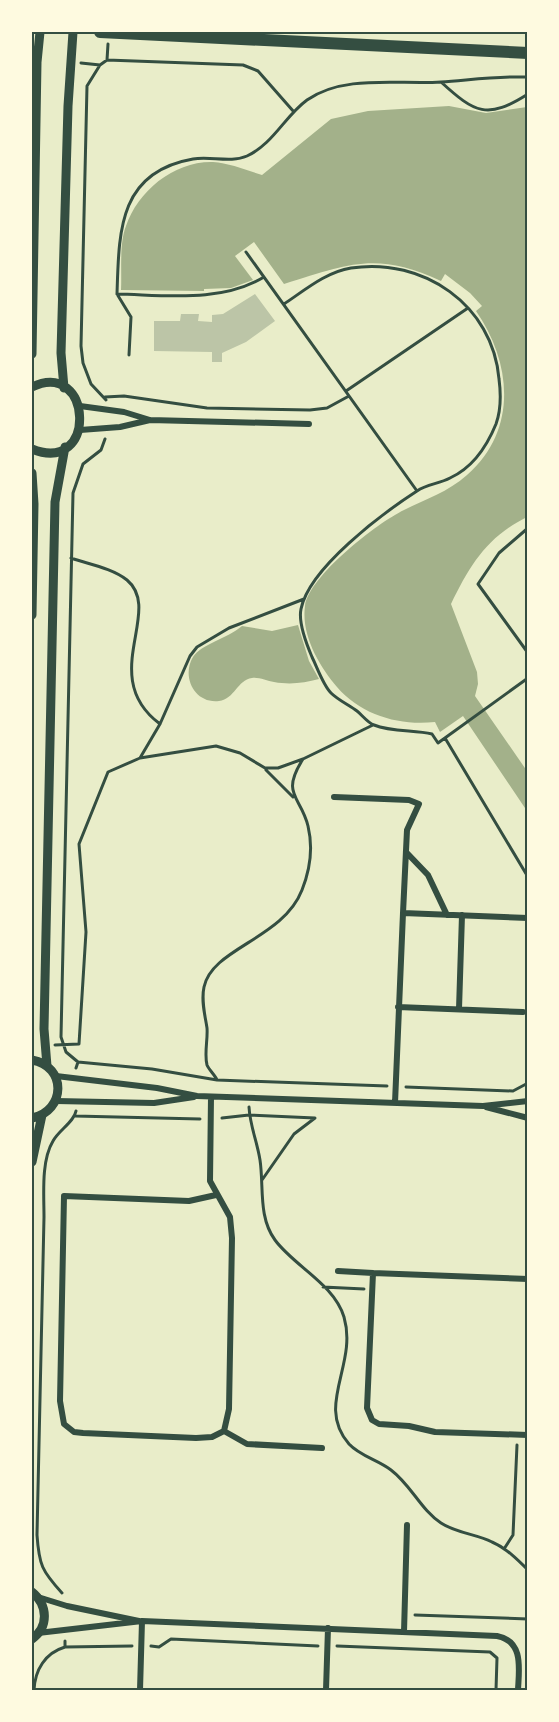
<svg xmlns="http://www.w3.org/2000/svg" width="559" height="1722" viewBox="0 0 559 1722" font-family="Figtree,sans-serif">
<rect width="100%" height="100%" fill="#e9edc9"/>
<path fill="#a3b18a" d="M 449,106 L 486,113 L 527,107 L 527,517 C 487,537 470,565 451,604 L 477,672 L 478,684 L 475,696 L 527,771 L 527,811 L 463,716 L 440,732 L 435,722 C 399,726 361,715 337,687 C 319,666 301,635 305,606 C 309,576 377,523 404,510 C 426,499 448,492 467,475 C 518,430 512,363 476,311 L 482,306 L 470,293 L 445,274 L 441,281 C 376,251 349,264 284,284 L 254,242 L 235,256 L 253,280 L 231,288 L 204,289 L 204,291 L 121,290 C 122,270 119,244 126,226 C 138,191 174,161 213,162 C 229,163 246,170 262,175 L 331,119 L 368,111 Z
M 298,625 L 309,661 L 319,679 C 304,683 290,685 274,682 C 267,681 259,677 252,678 C 237,680 235,699 219,701 C 195,704 181,677 193,657 C 201,644 227,639 242,626 L 272,631 Z"/>
<path fill="#bcc5a7" d="M 255,294 L 275,321 L 246,342 L 222,353 L 222,362 L 212,362 L 212,352 L 154,351 L 154,321 L 180,321 L 181,314 L 199,314 L 198,321 L 212,322 L 212,315 L 223,314 Z"/>
<g fill="none" stroke-linecap="round" stroke-linejoin="round">
<path stroke="#344e41" stroke-width="3" d="M 107,60 L 108,44
M 81,63 L 100,65
M 441,82 C 475,113 487,120 528,94
M 246,252 L 417,491
M 264,277 C 221,303 166,295 117,294 C 119,232 118,172 193,159 C 210,156 231,163 247,156 C 273,144 285,116 307,100 C 344,74 399,85 441,82 C 470,80 498,76 528,77
M 117,294 L 131,317 L 129,355
M 284,304 C 305,290 326,272 351,268 C 423,257 493,305 499,379 C 501,394 501,410 496,424 C 487,446 472,468 450,478 C 439,484 427,484 417,491 C 383,513 309,568 301,609 C 298,623 306,643 312,657 C 317,667 323,685 331,693 C 338,700 349,705 357,711 C 362,715 368,723 374,725 C 391,732 414,730 432,734 L 438,743 L 528,678
M 346,391 L 468,308
M 105,397 L 124,396 L 207,408 L 310,410 L 327,408 L 349,396
M 106,400 L 91,384 L 83,363 L 81,346 L 87,86 L 100,65 L 107,60 L 243,65 L 258,71 L 294,112
M 528,528 L 499,553 L 478,584 L 528,653
M 71,558 C 88,564 112,568 127,580 C 164,611 97,677 160,724
M 445,738 L 528,877
M 140,758 L 160,724 L 190,656 L 197,647 L 229,628 L 304,599
M 266,770 L 293,797
M 55,1045 L 79,1044 L 86,932 L 79,844 L 108,772 L 140,758 L 216,746 L 240,753 L 265,768 L 278,768 L 303,759
M 78,1062 L 152,1069 L 217,1080 L 387,1086
M 76,1068 L 78,1062 L 66,1052 L 61,1037 L 73,493 L 83,464 L 101,450 L 105,439
M 217,1080 C 215,1075 209,1070 207,1065 C 204,1054 208,1039 207,1028 C 205,1015 201,1001 204,987 C 212,948 283,939 302,890 C 310,870 313,847 308,826 C 301,796 280,795 303,759 L 373,725
M 406,1087 L 513,1091 L 528,1083
M 249,1107 C 250,1126 257,1141 260,1160 C 264,1186 258,1217 275,1240 C 294,1266 334,1284 344,1317 C 358,1365 315,1405 349,1444 C 360,1456 378,1460 391,1470 C 411,1485 421,1510 441,1523 C 456,1533 476,1534 492,1542 C 506,1548 517,1559 528,1570
M 75,1116 L 200,1119
M 222,1118 L 249,1115 L 315,1118 L 294,1134 L 262,1180
M 323,1287 L 364,1289
M 504,1549 L 513,1535 L 517,1445
M 62,1593 C 42,1571 39,1565 37,1535 L 44,1217 C 44,1194 41,1161 53,1141 C 59,1130 74,1122 76,1111
M 415,1615 L 528,1619
M 151,1646 L 159,1647 L 171,1639 L 318,1646
M 337,1646 L 490,1652 L 497,1658 L 496,1690
M 65,1647 L 132,1646
M 34,1690 C 35,1670 45,1653 65,1647 L 65,1641"/>
<path stroke="#344e41" stroke-width="6" d="M 80,406 L 124,412 L 150,420 L 309,424
M 80,430 L 120,427 L 150,420
M 334,797 L 409,800 L 419,804 L 407,830 L 403,913 L 528,918
M 406,852 L 428,875 L 447,915
M 398,1007 L 523,1012
M 459,1009 L 462,915
M 56,1076 L 157,1088 L 197,1096 L 483,1106 L 528,1101
M 211,1097 L 210,1181 L 230,1217 L 232,1238 L 229,1409 L 224,1431
M 56,1101 L 154,1103 L 194,1097
M 395,1103 L 403,913
M 486,1107 L 528,1118
M 528,1112 L 528,1113
M 216,1195 L 189,1201 L 64,1196 L 60,1401 L 64,1424 L 74,1432 L 83,1433 L 196,1438 L 212,1437 L 224,1431 L 247,1444 L 322,1448
M 338,1271 L 373,1273
M 528,1279 L 373,1273 L 367,1408 L 372,1420 L 379,1424 L 409,1426 L 435,1432 L 528,1435
M 38,1597 L 67,1606 L 139,1621
M 404,1632 L 407,1525
M 38,1633 L 142,1621 L 497,1636 C 524,1641 519,1669 518,1690
M 140,1690 L 142,1621
M 326,1690 L 328,1628"/>
<path stroke="#344e41" stroke-width="9" d="M 32,354 L 37,62 L 40,32
M 32,387 C 93,358 98,476 32,449
M 64,388 L 61,353 L 68,106 L 73,32
M 32,473 L 34,504 L 32,615
M 32,1060 C 67,1066 66,1111 32,1118
M 47,1066 L 44,1029 L 55,502 L 65,447
M 32,1162 L 42,1115
M 32,1592 C 48,1605 49,1627 32,1639"/>
<path stroke="#344e41" stroke-width="12" d="M 100,32 L 528,53"/>
</g>
<rect width="559" height="1722" fill="none" stroke="#fefae0" stroke-width="66"/>
<rect x="33" y="33" width="493" height="1656" fill="none" stroke="#344e41" stroke-width="2"/>
</svg>
